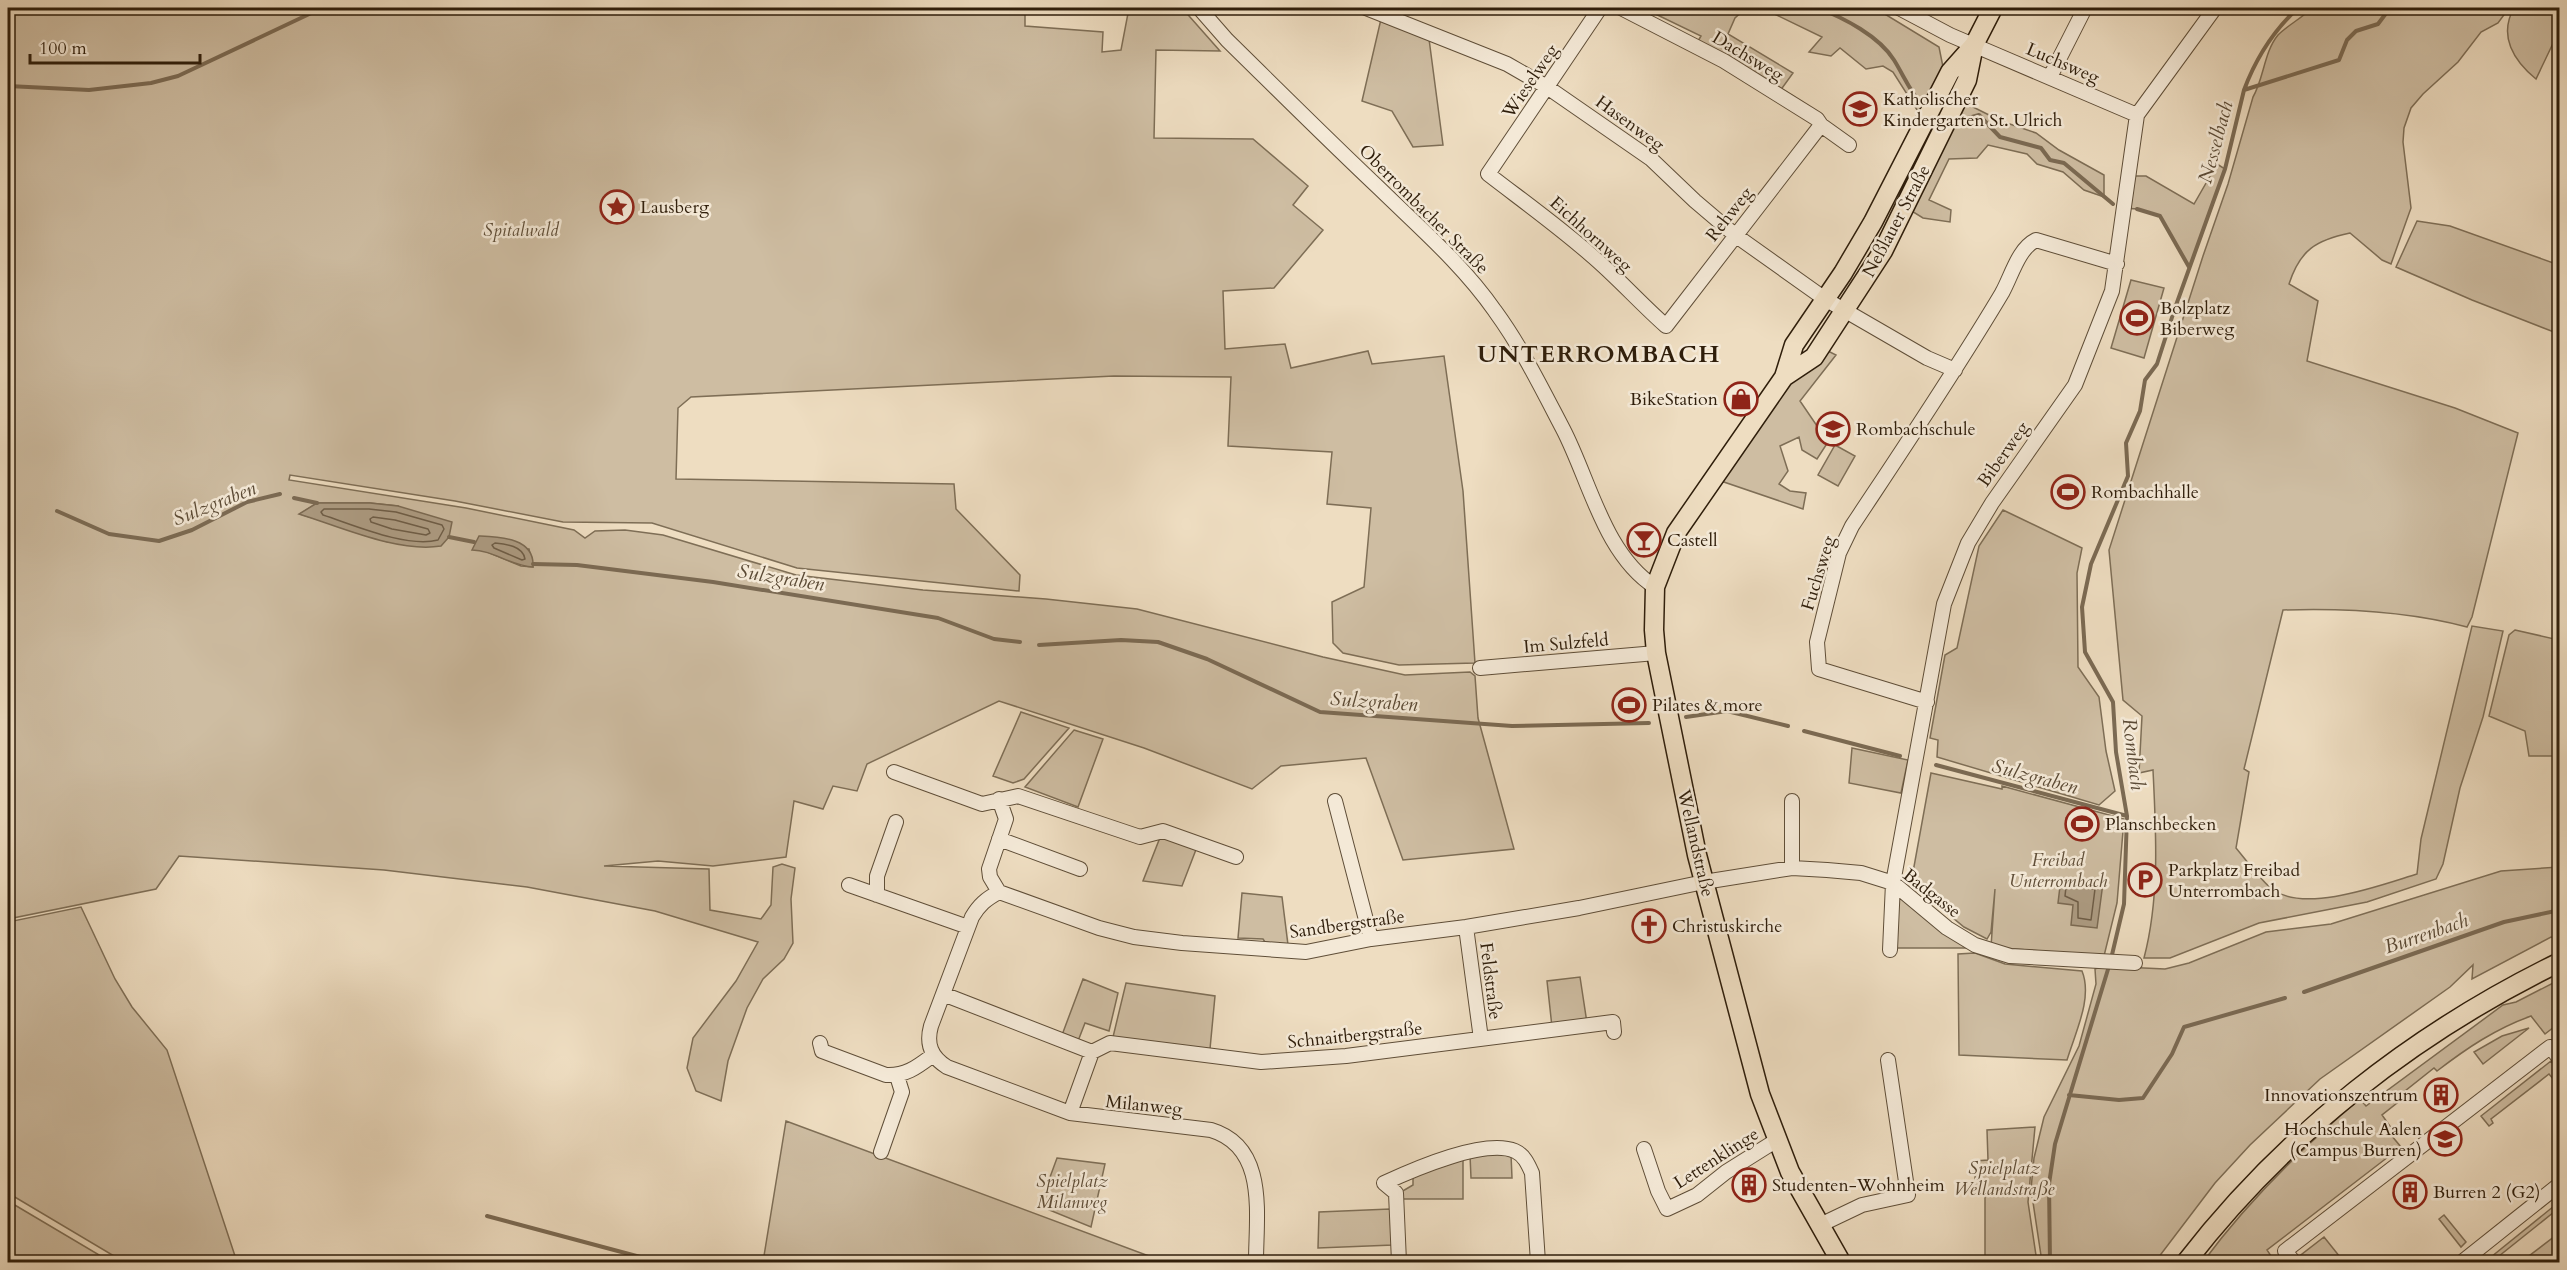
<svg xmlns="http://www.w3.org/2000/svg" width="2567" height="1270" viewBox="0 0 2567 1270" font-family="Cardo,serif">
<rect width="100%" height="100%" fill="#eeddc1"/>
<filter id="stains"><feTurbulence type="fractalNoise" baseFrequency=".00333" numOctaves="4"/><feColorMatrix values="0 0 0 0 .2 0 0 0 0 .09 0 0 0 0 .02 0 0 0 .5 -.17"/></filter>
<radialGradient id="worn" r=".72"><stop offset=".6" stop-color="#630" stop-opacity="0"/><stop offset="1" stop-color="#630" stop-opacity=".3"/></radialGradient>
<path fill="#cebda2" stroke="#7e6e56" stroke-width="1.5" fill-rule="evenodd" d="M 8,8 L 1025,8 L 1025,26 L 1103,32 L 1102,52 L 1121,50 L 1129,8 L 1182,8 L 1220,51 L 1156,50 L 1154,138 L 1253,139 L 1308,186 L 1293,205 L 1323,230 L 1274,288 L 1223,291 L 1225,349 L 1285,344 L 1291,368 L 1368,351 L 1372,364 L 1444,356 L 1463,491 L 1475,663 L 1399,665 L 1343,653 L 1333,643 L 1332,602 L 1364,587 L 1371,508 L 1327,504 L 1332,452 L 1228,446 L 1231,377 L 1114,376 L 691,397 L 678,408 L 676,479 L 954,484 L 956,509 L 1020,575 L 1019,591 L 797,568 L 652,523 L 563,522 L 455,501 L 290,475 L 289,480 L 466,508 L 574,530 L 585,538 L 595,531 L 625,530 L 663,535 L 796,575 L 923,590 L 1046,599 L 1137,609 L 1323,657 L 1405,675 L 1470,672 L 1475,676 L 1478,718 L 1514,849 L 1403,860 L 1366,758 L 1281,766 L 1252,789 L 1144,748 L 999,701 L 867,764 L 857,791 L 833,786 L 823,809 L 794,801 L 786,857 L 713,866 L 658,861 L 604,866 L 709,869 L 710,910 L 761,919 L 771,905 L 773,867 L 782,864 L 795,868 L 791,899 L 793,943 L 784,959 L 763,979 L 747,1008 L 728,1061 L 721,1101 L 696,1091 L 687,1068 L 693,1038 L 736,981 L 758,942 L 655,911 L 527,887 L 384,870 L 179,856 L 156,889 L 8,919 ZM 317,503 L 370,503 L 398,506 L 388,542 L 300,514 ZM 480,549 L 529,549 L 533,567 L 521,566 Z
M 1643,8 L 1746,8 L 1735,18 L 1728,34 L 1793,73 L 1780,91 L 1698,41 L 1701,36 Z
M 1762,8 L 1875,8 L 1939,47 L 1943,67 L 1919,113 L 1893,72 L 1883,66 L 1866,69 L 1840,48 L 1831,56 L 1809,52 L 1822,37 Z
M 2312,8 L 2509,8 L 2498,23 L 2481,32 L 2458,62 L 2423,94 L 2411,108 L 2404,128 L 2403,142 L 2411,208 L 2391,264 L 2382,260 L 2350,233 C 2316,240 2300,250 2289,284 L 2318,301 L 2307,361 L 2455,408 L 2518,433 L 2472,617 L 2467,627 C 2407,611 2345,608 2283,610 L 2244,769 L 2249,772 L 2236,848 C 2246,860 2262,882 2273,890 C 2307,913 2381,885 2417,874 L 2421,839 L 2472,626 L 2503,631 L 2483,717 L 2460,788 L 2443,864 L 2436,879 L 2367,902 L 2259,923 L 2170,958 L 2144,958 C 2160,897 2156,832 2153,770 L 2139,773 L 2142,716 L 2123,700 L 2109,550 L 2203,256 L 2228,184 L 2253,97 C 2264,78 2264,52 2278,35 C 2288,25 2302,18 2312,8 Z
M 2514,8 L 2559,8 L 2559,36 L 2557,35 L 2536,79 C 2514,61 2498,36 2514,8 Z
M 1381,19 L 1429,39 L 1443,145 L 1413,147 L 1392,111 L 1362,101 Z
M 1963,102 L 2001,121 L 2036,133 L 2059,150 L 2104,175 L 2104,197 L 2084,190 L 2063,172 L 2037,164 L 2027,154 L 1988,145 L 1977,158 L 1949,159 L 1929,200 L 1951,210 L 1950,222 L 1923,218 L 1910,210 Z
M 2217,164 L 2225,169 L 2189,268 L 2160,216 L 2137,209 L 2125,208 L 2129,176 L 2146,176 L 2194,204 Z
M 2417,221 L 2450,226 L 2559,265 L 2559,334 L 2472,300 L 2396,267 Z
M 2131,280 L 2164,288 L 2144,358 L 2111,348 Z
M 1822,348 L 1836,355 L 1800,401 L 1828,442 L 1817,459 L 1802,450 L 1799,437 L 1780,446 L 1788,471 L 1779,484 L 1790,491 L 1806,493 L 1803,509 L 1721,481 L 1789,377 Z
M 1835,445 L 1855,456 L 1838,486 L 1818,475 Z
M 2003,510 L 2082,548 L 2077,573 L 2078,667 L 2099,697 L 2106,751 L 2115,791 L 2099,805 L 1937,757 L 1938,740 L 1930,738 L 1945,655 L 1957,648 L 1979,546 Z
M 2515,630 L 2559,640 L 2559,756 L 2529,756 L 2525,731 L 2489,716 L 2509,635 Z
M 1021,712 L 1069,728 L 1024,779 L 1013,783 L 993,776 Z
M 1074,730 L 1103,739 L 1078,807 L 1025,787 Z
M 1852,748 L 1908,760 L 1901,793 L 1849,783 Z
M 1931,773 L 2002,789 L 2002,786 L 2124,819 L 2117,903 L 2104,956 L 1991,947 L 1995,889 L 1991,932 L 1987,939 L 1964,927 L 1911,883 Z
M 1161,835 L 1197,847 L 1182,886 L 1143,881 Z
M 2559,867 L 2559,938 L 2551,937 L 2472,979 L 2473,965 L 2450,987 L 2320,1079 L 2250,1145 L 2215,1183 L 2155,1262 L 2042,1262 L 2031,1189 L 2034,1158 L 2044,1117 L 2079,1046 L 2096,984 L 2095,969 L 2102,966 L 2165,969 L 2189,963 L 2266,932 L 2331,924 L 2501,871 Z
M 1897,890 L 1966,948 L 1894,948 Z
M 1242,893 L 1282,897 L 1288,945 L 1265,942 L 1263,939 L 1238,938 Z
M 81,907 L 115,979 L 132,1007 L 167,1050 L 237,1262 L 124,1262 L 8,1193 L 8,922 Z
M 1975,953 L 2005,964 L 2082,971 C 2093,998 2075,1033 2067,1060 L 1959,1055 L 1958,954 Z
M 1580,977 L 1587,1023 L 1552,1027 L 1547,981 Z
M 1083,979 L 1118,993 L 1109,1031 L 1085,1023 L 1078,1041 L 1062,1035 Z
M 2559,980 L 2559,1033 L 2554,1027 L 2545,1034 L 2531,1016 C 2495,1029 2467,1048 2437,1071 L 2434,1068 L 2395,1099 L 2397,1103 L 2382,1115 L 2394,1132 L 2391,1135 L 2401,1147 L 2267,1250 L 2275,1262 L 2203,1262 C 2248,1201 2303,1147 2360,1099 L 2366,1106 L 2503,1005 L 2516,1002 Z
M 1126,983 L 1215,996 L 1210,1049 L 1113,1037 Z
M 2529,1028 L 2483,1064 L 2474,1052 L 2502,1036 Z
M 2551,1061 L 2559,1072 L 2559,1086 L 2549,1074 L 2491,1119 L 2493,1123 L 2489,1126 L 2481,1116 Z
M 786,1121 L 1165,1262 L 763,1262 Z
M 2035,1127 L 2028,1202 L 2037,1262 L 1985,1262 L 1985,1196 L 1975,1191 L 1975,1161 L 1988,1160 L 1987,1130 Z
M 1511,1154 L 1512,1178 L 1471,1178 L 1470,1155 Z
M 1463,1155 L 1463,1199 L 1402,1199 L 1401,1192 L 1413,1185 L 1413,1173 Z
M 1057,1158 L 1105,1164 L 1091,1227 L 1042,1207 L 1042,1199 Z
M 8,1201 L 111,1262 L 8,1262 Z
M 2559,1202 L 2559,1208 L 2494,1260 L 2491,1257 Z
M 1390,1209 L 1393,1245 L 1318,1248 L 1319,1212 Z
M 2444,1215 L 2466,1242 L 2461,1247 L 2439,1219 Z
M 2559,1233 L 2559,1258 L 2553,1262 L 2521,1262 Z
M 2324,1237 L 2344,1262 L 2300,1262 L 2297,1258 Z"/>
<path fill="#ad9c83" stroke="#7b6a53" stroke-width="1.5" d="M 317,503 L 370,503 L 398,506 L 452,522 L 449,537 L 441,546 C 398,553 341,527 299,514 Z
M 479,536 C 501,537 535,538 533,567 C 511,566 493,550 472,550 Z
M 2077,814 L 2097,823 L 2091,834 L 2075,826 L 2069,828 L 2066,818 Z
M 2061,878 L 2103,883 L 2097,928 L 2071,925 L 2073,905 L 2058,903 Z"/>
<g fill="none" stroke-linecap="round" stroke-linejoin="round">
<path stroke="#6e5d47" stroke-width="1.5" d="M 324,509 L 369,509 L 396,512 L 442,525 L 444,529 L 438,540 C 406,548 354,525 323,515 L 321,512 Z
M 373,517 L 395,520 L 428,529 L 430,533 L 426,535 L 392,529 L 371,522 L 370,519 Z
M 495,543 C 506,544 523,546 525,559 L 522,560 L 494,548 L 492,545 Z
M 2069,885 L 2095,889 L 2091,920 L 2078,918 L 2078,902 L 2065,896 L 2066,887 Z"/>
<path stroke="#7b6a53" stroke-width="4" d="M 1818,8 C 1844,18 1879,36 1894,60 C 1904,76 1911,94 1924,107
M 8,86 L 89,90 L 151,83 L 178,76 L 322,8
M 2244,90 C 2256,58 2273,31 2298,8
M 1954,122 L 1979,115 L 2000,137 L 2041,148 L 2050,160 L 2064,163 L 2113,204
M 2137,209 L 2160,216 L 2189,267
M 294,498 L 317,503
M 57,511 L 109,534 L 159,541 L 192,530 L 247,502 L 280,494
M 449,537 L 474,542
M 533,564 L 577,565 L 713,582 L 938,618 L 994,639 L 1020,642
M 1039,645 L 1121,640 L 1158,642 L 1207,659 L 1320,712 L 1512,726 L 1649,723
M 1686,717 L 1727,711 L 1788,726
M 1804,731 L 1900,756
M 1936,765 L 2127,816
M 2111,959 L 2124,904 L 2127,816 L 2116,752 L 2113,702 L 2085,652 L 2082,607 L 2091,564 L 2128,476 L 2126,443 L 2140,411 L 2145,380 L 2157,364 L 2175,308 L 2225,169 L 2244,90 L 2339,60 L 2347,40 L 2356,31 L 2378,24 L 2390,8
M 2304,992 L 2504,922 L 2560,910
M 2069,1095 L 2119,1100 L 2143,1098 L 2172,1054 L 2184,1027 L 2285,998
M 487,1216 L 659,1262
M 2050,1262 L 2049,1184 L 2055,1144 L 2109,966"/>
<defs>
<path id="minor" d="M 1199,8 L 1227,40 C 1278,90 1328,140 1380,189 C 1420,228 1463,265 1495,311 C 1522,348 1542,389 1563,429 C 1590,481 1604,554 1655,587
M 1366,8 L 1507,64 L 1547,87 L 1651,159 L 1695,201 L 1735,235 L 1825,299 L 1927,358 L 1955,370
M 1600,8 L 1488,174 C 1523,201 1558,226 1591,255 C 1617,277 1640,303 1666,326 L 1821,125
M 1621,8 L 1724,61 L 1817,119 L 1821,125 L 1849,145
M 1899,8 L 1950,35 L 2137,115
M 2050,77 L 2085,8
M 1480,668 L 1656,653
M 1927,702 L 1819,669 L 1817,642 L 1839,553 L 1852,526 C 1903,449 1955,372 2002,293 C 2012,275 2018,249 2036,240 L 2117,264
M 894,772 L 982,804 L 1018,796 L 1140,837 L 1163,831 L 1236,857
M 999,799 L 1006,819 L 989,869 L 990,877 L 999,892
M 1335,801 L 1371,939
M 999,839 L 1080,869
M 1792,868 L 1792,801
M 849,885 L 968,927
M 999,892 L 1099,928 L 1134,937 L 1182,943 L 1306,952 L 1371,939 L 1466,927 L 1579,908 L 1704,882 L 1792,868 L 1827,870 L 1861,873 L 1893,883 L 1947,928 L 1975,945 L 2010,956 L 2135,963
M 999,892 C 986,899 979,905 972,917 L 931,1026 C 926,1044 931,1057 947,1067 L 1070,1113 L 1211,1130 C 1268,1147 1256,1215 1256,1262
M 877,895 L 877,876 L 896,822
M 1466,927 L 1481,1039
M 1890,950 L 1893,883 L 1944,604 L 1968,543 L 1992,503 L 2075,385 L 2112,291 L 2137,115 L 2215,8
M 943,994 L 1092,1052
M 820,1043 L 822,1051 L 886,1075 C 906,1076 917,1067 933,1055
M 1070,1113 L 1092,1052 L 1110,1043 L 1261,1062 L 1346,1056 L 1613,1022 L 1614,1032
M 1644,1149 L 1658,1191 L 1667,1209 L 1697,1195 L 1726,1172 L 1777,1140
M 881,1152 L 902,1092 L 897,1076
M 1820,1225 L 1862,1205 L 1908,1195 L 1888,1060
M 1399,1262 L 1396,1193 L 1384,1183 C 1412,1170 1485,1138 1515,1151 C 1524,1155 1528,1164 1532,1173 L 1538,1262
M 2294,1262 L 2285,1251 L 2550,1047 L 2560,1059
M 2462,1262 L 2560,1184"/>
<path id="major" d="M 1784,377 L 1814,357 L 1883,251 L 1967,80 L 1974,45 L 1993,8
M 1841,1262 L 1790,1172 L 1760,1094 L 1697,855 L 1656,653 L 1654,630 L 1655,587 L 1676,533 L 1784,377 L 1794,345 L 1843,273 L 1873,222 L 1950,72 L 1974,45
M 2186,1262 C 2285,1134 2414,1033 2560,962"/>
</defs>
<use href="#minor" stroke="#5f4e38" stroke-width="16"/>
<use href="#major" stroke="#2f1e0b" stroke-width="21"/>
<use href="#minor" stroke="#f4e9d7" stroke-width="14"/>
<use href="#major" stroke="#eeddc1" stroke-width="18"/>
</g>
<defs>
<symbol id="school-ring" viewBox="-11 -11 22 22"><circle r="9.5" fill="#f4e9d7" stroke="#8f2418" stroke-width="1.5"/><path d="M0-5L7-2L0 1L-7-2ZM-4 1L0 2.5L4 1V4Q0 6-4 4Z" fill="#8f2418"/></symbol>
<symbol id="sight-ring" viewBox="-11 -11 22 22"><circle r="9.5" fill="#f4e9d7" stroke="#8f2418" stroke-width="1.5"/><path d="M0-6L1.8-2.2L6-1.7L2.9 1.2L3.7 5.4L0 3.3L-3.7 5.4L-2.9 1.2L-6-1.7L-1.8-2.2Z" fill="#8f2418"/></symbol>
<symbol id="stadium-ring" viewBox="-11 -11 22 22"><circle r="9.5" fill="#f4e9d7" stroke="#8f2418" stroke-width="1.5"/><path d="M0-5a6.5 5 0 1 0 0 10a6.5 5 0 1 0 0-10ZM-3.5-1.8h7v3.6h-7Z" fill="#8f2418"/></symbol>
<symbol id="shop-ring" viewBox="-11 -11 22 22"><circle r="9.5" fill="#f4e9d7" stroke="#8f2418" stroke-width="1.5"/><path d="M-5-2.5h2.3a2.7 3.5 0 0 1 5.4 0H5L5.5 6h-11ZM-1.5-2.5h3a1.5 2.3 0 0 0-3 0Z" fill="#8f2418"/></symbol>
<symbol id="bar-ring" viewBox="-11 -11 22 22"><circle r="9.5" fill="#f4e9d7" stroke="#8f2418" stroke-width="1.5"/><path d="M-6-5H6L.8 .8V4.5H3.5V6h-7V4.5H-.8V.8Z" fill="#8f2418"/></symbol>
<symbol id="parking-ring" viewBox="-11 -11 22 22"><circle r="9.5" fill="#f4e9d7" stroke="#8f2418" stroke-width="1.5"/><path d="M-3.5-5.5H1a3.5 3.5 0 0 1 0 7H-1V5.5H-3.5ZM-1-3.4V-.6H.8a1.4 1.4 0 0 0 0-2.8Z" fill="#8f2418"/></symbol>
<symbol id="church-ring" viewBox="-11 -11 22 22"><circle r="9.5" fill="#f4e9d7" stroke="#8f2418" stroke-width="1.5"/><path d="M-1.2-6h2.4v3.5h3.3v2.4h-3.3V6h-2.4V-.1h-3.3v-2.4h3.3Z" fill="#8f2418"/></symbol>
<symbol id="building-ring" viewBox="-11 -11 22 22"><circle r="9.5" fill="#f4e9d7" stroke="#8f2418" stroke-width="1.5"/><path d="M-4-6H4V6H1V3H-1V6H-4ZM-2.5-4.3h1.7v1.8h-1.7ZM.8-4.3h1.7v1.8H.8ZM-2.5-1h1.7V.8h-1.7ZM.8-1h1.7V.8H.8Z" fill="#8f2418"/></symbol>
<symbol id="university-ring" viewBox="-11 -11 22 22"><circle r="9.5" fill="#f4e9d7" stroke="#8f2418" stroke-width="1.5"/><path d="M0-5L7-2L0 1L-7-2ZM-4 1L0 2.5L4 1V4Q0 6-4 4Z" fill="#8f2418"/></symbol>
</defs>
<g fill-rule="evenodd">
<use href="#school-ring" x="1841" y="90" width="38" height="38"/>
<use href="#sight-ring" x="598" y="188" width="38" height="38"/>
<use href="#stadium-ring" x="2118" y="299" width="38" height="38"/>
<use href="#shop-ring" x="1722" y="380" width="38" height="38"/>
<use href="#school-ring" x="1814" y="410" width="38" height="38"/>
<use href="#stadium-ring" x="2049" y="473" width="38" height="38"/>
<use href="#bar-ring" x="1625" y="521" width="38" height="38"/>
<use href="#stadium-ring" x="1610" y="686" width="38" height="38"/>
<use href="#stadium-ring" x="2063" y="805" width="38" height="38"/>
<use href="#parking-ring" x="2126" y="861" width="38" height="38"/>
<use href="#church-ring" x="1630" y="907" width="38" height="38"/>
<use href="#building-ring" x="2422" y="1076" width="38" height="38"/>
<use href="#university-ring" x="2426" y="1120" width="38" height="38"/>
<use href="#building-ring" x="1730" y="1166" width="38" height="38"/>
<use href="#building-ring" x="2391" y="1173" width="38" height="38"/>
</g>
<g text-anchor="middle" stroke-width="5" stroke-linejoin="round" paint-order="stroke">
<g font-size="18" fill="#2f1e0b" stroke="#f4e9d7">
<text transform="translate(1748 56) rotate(31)" y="6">Dachsweg</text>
<text transform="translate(2063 63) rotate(23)" y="6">Luchsweg</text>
<text transform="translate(1530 81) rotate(-56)" y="6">Wieselweg</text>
<text transform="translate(1630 123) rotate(36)" y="6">Hasenweg</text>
<text transform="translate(1424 209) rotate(45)" y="6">Oberrombacher Straße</text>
<text transform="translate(1729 214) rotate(-52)" y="6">Rehweg</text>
<text transform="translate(1896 221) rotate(-62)" y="6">Neßlauer Straße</text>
<text transform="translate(1591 234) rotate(42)" y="6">Eichhornweg</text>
<text transform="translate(2003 454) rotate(-55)" y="6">Biberweg</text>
<text transform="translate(1818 573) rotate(-73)" y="6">Fuchsweg</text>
<text transform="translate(1566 643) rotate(-5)" y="6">Im Sulzfeld</text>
<text transform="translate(1696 843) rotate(77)" y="6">Wellandstraße</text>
<text transform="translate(1932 893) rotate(38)" y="6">Badgasse</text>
<text transform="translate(1347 924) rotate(-8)" y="6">Sandbergstraße</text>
<text transform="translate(1491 981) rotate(83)" y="6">Feldstraße</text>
<text transform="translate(1355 1035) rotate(-6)" y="6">Schnaitbergstraße</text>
<text transform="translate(1144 1105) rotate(6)" y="6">Milanweg</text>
<text transform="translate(1716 1158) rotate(-33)" y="6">Lettenklinge</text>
</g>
<g font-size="18" fill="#2f1e0b" stroke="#f4e9d7" text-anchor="start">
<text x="1883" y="105">Katholischer<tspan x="1883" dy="21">Kindergarten St. Ulrich</tspan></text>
<text x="640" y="213">Lausberg</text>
<text x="2160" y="314">Bolzplatz<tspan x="2160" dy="21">Biberweg</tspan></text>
<text x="1718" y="405" text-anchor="end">BikeStation</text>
<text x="1856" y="435">Rombachschule</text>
<text x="2091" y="498">Rombachhalle</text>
<text x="1667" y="546">Castell</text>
<text x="1652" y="711">Pilates &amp; more</text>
<text x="2105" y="830">Planschbecken</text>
<text x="2168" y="876">Parkplatz Freibad<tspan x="2168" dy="21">Unterrombach</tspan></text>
<text x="1672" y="932">Christuskirche</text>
<text x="2418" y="1101" text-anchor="end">Innovationszentrum</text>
<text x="2422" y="1135" text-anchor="end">Hochschule Aalen<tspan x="2422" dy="21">(Campus Burren)</tspan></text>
<text x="1772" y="1191">Studenten-Wohnheim</text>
<text x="2433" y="1198">Burren 2 (G2)</text>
</g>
<g font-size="18" font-style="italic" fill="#5f4e38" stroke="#f4e9d7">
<text x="521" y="236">Spitalwald</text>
<text x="2058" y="866">Freibad<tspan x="2058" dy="21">Unterrombach</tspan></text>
<text x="2004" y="1174">Spielplatz<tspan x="2004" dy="21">Wellandstraße</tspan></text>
<text x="1072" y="1187">Spielplatz<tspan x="1072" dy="21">Milanweg</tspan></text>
</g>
<g font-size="20" font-style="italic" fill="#5b4a35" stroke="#f4e9d7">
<text transform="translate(2215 142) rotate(-75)" y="7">Nesselbach</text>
<text transform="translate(214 503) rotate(-22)" y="7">Sulzgraben</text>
<text transform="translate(781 577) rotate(9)" y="7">Sulzgraben</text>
<text transform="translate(1374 701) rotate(4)" y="7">Sulzgraben</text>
<text transform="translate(2134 754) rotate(83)" y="7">Rombach</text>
<text transform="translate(2035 776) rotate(15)" y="7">Sulzgraben</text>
<text transform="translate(2426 933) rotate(-19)" y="7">Burrenbach</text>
</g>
<g font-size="24" font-weight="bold" letter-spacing="1.5" fill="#2f1e0b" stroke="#f4e9d7">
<text x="1599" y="362">UNTERROMBACH</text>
</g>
</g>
<rect width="2567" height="1270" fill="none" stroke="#eeddc1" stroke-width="30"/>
<rect x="9" y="9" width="2549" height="1252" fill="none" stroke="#2f1e0b" stroke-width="3"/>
<rect x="15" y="15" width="2537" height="1240" fill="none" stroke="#2f1e0b" stroke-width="1.5"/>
<path d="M30 54v9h170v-9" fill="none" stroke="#2f1e0b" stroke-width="3"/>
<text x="39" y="54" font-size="18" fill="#2f1e0b" stroke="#f4e9d7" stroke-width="4.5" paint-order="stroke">100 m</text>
<rect width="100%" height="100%" filter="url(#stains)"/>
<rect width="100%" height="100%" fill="url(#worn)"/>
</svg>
